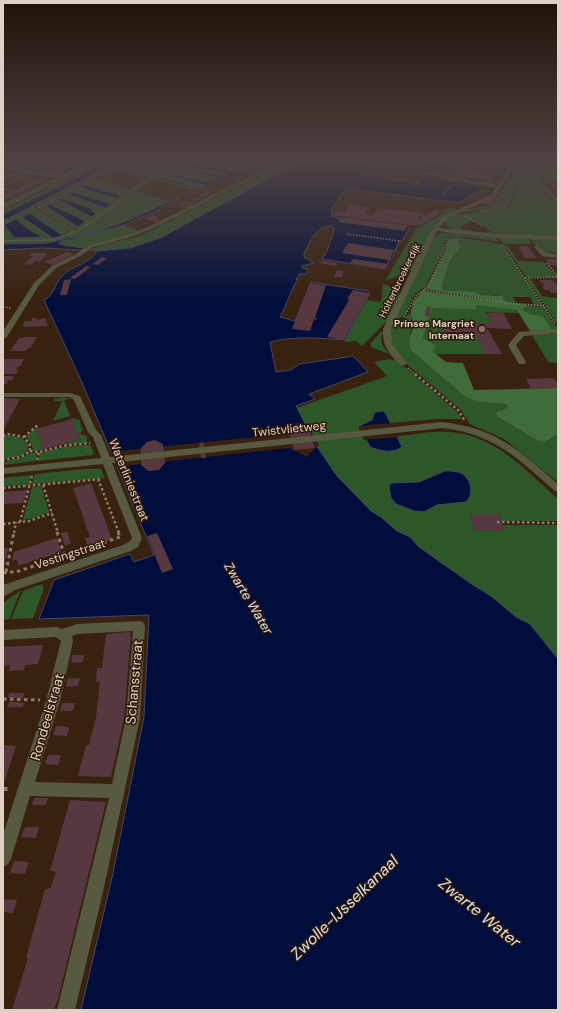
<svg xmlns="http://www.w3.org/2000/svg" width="561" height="1013" viewBox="0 0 561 1013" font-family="'DM Sans',sans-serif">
<rect width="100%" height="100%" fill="#392110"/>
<path fill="#2d5629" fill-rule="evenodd" d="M 98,161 L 103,161 L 3,210 L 3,207 Z
M 104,161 L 109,161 L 3,214 L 3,211 Z
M 120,161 L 126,161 L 34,207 L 74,232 L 58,238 L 82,229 L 75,230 L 39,207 L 128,161 L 162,165 L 139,161 L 142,161 L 165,165 L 93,221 L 174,161 L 194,161 L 245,171 L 235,171 L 225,176 L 168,167 L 221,178 L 209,182 L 161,172 L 207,185 L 187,194 L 185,194 L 193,190 L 152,179 L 136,191 L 168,201 L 183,196 L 127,221 L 97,231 L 48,243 L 3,244 L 3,221 ZM 115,169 L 147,177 L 148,177 L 130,190 L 95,179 ZM 49,204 L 84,220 L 85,222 L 78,227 L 46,207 ZM 29,213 L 62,236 L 53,237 L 22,217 ZM 16,219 L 27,228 L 41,237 L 14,238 L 11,234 Z
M 213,161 L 262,161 L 247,168 Z
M 288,161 L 301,161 C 271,177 242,193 212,209 C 166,235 143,253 87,251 L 102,245 L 140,236 Z
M 516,161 L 529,161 L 529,164 L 509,202 L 494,208 L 458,213 L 468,209 L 490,206 L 504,199 L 497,196 L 505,185 L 516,163 Z
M 533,161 L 547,161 L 547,163 L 558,168 L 558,173 L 548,172 L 556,174 L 558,182 L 544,182 L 537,171 L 540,170 L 537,169 Z
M 531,165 L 538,182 L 558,206 L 558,237 L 498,235 L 462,214 L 496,209 L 512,203 Z
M 450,208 L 458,209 L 445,217 L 436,224 L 412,270 L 385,281 L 416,229 L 444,213 L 441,212 Z
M 461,214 L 472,221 L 467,223 L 461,227 L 462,229 L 486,233 L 491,232 L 495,235 L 454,230 L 445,225 L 445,220 L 454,215 Z
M 124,225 L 141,232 L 87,246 L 84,248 L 67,246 L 59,244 L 59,242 L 63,241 Z
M 449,232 L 496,237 L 499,242 L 465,237 L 446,238 L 442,255 L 425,287 L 415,293 L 405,314 L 391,326 L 433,237 L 440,233 Z
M 464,238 L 501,244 L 542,305 L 534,305 L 530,297 L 513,297 L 516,303 L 505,302 L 503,298 L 498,295 L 481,295 L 475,292 L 442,290 L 443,282 L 450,261 L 461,249 L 458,242 L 460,239 Z
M 499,238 L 528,238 L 532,244 L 503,244 Z
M 530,238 L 558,239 L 558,253 L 548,252 L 548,255 L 544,253 L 539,246 L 536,246 Z
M 504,245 L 507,245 L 518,261 L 544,262 L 557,277 L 526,277 Z
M 526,278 L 530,278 L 542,296 L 558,298 L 558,325 Z
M 383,284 L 394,288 L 400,294 L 390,318 L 362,346 L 356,341 L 345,342 L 345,340 L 367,300 L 381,302 Z
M 476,305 L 517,310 L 518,313 L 485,312 L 492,323 L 441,323 L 445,333 L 476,333 L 485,354 L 434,354 L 432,351 L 435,348 L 435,345 L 423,338 L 432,308 L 477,308 Z
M 529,306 L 543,307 L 558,329 L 552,330 L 543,316 L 530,314 L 523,310 L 523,308 Z
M 410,312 L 413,324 L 410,334 L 480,402 L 504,404 L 508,406 L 507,408 L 500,411 L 498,417 L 538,441 L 545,442 L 558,434 L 558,482 L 504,439 L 470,424 L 461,410 L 410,367 L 398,354 L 390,341 L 390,328 L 401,322 Z
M 381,332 L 383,332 C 379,343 383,346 389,354 L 371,347 L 371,343 Z
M 558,333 L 558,363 L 548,362 L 532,335 Z
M 388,359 L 397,361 L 405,367 L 456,411 L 462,419 L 436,419 L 391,423 L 385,413 L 373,413 L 372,420 L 363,424 L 361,429 L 370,447 L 388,451 L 401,447 L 397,436 C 413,435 431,431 448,432 C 494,434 526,471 558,499 L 558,521 L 501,521 L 499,514 L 470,514 L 474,530 L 504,531 L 502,525 L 558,525 L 558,659 L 530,624 L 516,617 L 491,596 L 473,585 L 419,547 L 410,537 L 397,531 L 381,517 L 371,511 L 337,476 L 316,445 L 297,408 L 387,376 L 374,362 ZM 438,473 L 460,502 L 437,505 L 432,508 L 414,511 L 396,504 L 391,498 L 389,486 L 396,482 L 419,482 Z
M 63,397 L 70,399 L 64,400 L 70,416 L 53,421 L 62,401 L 54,401 L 55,399 Z
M 73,418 L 80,420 L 81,427 L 83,429 L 80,434 L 87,436 L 87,443 L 62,445 L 80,439 L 78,432 L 75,433 L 73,427 L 75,426 L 66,421 Z
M 36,427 L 41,428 L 36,429 L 38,436 L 40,435 L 42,441 L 40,442 L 42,449 L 47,449 L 33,451 L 32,445 L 26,437 Z
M 8,435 L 22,438 L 29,445 L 27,451 L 21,456 L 3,459 L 3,437 Z
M 89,445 L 92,446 L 91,446 L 94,453 L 92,455 L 38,461 L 40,453 L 63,447 Z
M 30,453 L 37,453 L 35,461 L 3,465 L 3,462 L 21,458 Z
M 86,469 L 101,469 L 105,478 L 32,484 L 35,474 Z
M 31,475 L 28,485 L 3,486 L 3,478 Z
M 41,486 L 49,512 L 34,518 L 23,520 L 32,487 Z
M 42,584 L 44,589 L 33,618 L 11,619 L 23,591 Z
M 21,590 L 9,619 L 3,620 L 3,603 Z"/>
<path fill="#406c3c" d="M 455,238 L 464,238 L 460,239 L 458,242 L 461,248 L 450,261 L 443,282 L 442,290 L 475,292 L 481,295 L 502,296 L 505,302 L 426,289 L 445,253 L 448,239 Z
M 423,291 L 533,306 L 525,307 L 523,310 L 530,314 L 543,316 L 552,330 L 530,331 L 517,310 L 476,305 L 477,309 L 432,308 L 423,338 L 435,345 L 435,348 L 432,351 L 446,362 L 463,363 L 474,390 L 558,388 L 558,434 L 545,442 L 538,441 L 498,417 L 496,413 L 507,408 L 508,406 L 505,404 L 480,402 L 467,398 L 412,351 C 405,339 414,334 413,323 C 413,320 411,317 411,313 C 410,307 417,294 423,291 Z"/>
<path fill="#010e3b" stroke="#444865" d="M 109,161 L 120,161 L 3,221 L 3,214 Z
M 175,161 L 235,171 L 243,171 L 189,194 L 187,193 L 197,189 L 153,178 L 155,176 L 201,188 L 206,185 L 159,173 L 162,172 L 209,182 L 213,182 L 220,178 L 166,168 L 168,167 L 225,176 L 229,174 L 172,164 Z
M 301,161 L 392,161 L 374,167 L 362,173 L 362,175 L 418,183 L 427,176 L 477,185 L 483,190 L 458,203 L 350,189 L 342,193 L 331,209 L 332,216 L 340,219 L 341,218 L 407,226 L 409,228 L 403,240 L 399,241 L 392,258 L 390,258 L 385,269 L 322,259 L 327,251 L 335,228 L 332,226 C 316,225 310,241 304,254 L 304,257 L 314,263 L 302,266 L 302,268 L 308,269 L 306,274 L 299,274 L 296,279 L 298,280 C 290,290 287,305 280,317 L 295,321 L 311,282 L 368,291 L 370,293 L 345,340 C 321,338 293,336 270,342 L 276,372 L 291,370 L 300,364 L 353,356 L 368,372 L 309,394 L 315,399 L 296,406 L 316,445 L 337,476 L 371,511 L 381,517 L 397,531 L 410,537 L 419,547 L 473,585 L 491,596 L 516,617 L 530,624 L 558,659 L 558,1010 L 81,1010 L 113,873 L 144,717 L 149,615 L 39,619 L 54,580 L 130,554 L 134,562 L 154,555 L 81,380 L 44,300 C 56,294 55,281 65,273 C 74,266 93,262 96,251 L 130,248 L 160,238 Z
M 395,161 L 457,161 L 443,172 L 394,162 Z
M 84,184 L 86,185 L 122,196 L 117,199 L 79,187 Z
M 73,192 L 112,204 L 105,208 L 67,194 Z
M 179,197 L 181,197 L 154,212 L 124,225 L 59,242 L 60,244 L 67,246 L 84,248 L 82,250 L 42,248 L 3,250 L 3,244 L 48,243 L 97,231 L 127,221 Z
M 61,198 L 90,208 L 96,214 L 92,217 L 56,199 Z
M 49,204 L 84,220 L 85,222 L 78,227 L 46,206 Z
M 29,213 L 30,213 L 63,236 L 53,238 L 22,217 Z
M 16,219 L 27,228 L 42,237 L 14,238 L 4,225 Z
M 383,411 L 386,414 L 402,447 C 393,454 380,451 370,447 L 361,429 L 361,425 L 372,420 L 375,412 Z
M 445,471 C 449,471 454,471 458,472 C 471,476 475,493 466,502 L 437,505 L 424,512 L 414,511 L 396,504 L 391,498 L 389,486 L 391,483 L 419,482 Z"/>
<path fill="#392110" d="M 295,423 L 298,423 L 310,430 L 319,445 L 308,455 L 308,456 L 305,457 L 304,455 L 289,448 L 115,467 L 109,452 L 285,434 L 295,425 Z
M 393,423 L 399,437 L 364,440 L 359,430 L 359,426 Z"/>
<path fill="#573841" d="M 37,161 L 47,161 L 30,169 L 23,167 Z
M 72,163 L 78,165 L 58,174 L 51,173 Z
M 456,169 L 493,175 L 488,181 L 451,174 Z
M 13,172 L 20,173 L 3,181 L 3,176 Z
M 42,177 L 50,178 L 21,192 L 13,191 Z
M 549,184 L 558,184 L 558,194 Z
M 11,191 L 19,193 L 3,201 L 3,195 Z
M 207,191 L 212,192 L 197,201 L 192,199 L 201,196 L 198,196 Z
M 494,196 L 504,198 L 489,206 L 481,202 Z
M 188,201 L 196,203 L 186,208 L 178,206 L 181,205 L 179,204 Z
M 349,205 L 370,207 L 365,214 L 373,216 L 378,208 L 421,213 L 419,219 L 421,219 L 423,217 L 420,216 L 422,214 L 426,215 L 435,210 L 442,212 L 431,219 L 433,219 L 418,226 L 332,215 L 335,211 L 345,212 Z
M 153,215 L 159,217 L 155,219 L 159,220 L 156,222 L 146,219 Z
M 341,218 L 407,226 L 405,231 L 338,222 Z
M 348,243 L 394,250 L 389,260 L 342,253 Z
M 528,246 L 534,255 L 537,258 L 524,258 L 522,255 L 524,255 L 518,247 Z
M 67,252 L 74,254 L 53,265 L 44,262 Z
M 32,253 L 39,253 L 47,254 L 40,261 L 35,261 L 31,265 L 24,264 L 33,256 L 29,256 Z
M 102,257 L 107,258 L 98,265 L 93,264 Z
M 353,259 L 388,264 L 385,269 L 350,263 Z
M 547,259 L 558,259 L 558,265 L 549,265 Z
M 322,261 L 336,263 L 338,264 L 335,266 L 320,263 Z
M 86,266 L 91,267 L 75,279 L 70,278 Z
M 337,270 L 344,271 L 342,277 L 334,277 Z
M 71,279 L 67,295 L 60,295 L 64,280 Z
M 539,280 L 553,280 L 558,286 L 558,293 L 551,293 L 549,290 L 545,290 L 542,286 L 545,286 Z
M 310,283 L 326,285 L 315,318 L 317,318 L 316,320 L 314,319 L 310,331 L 292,329 Z
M 353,290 L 370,293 L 344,340 L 327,337 L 349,300 L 347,299 Z
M 427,306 L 431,307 L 429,317 L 425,316 Z
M 503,312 L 512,329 L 487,328 L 502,354 L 485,354 L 474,332 L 445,332 L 442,324 L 492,323 L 486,313 Z
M 32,318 L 36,318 L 37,320 L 45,318 L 48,326 L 23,327 L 24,321 L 31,321 Z
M 26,337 L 37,337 L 30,348 L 28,348 L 26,351 L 10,351 L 19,338 Z
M 4,359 L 24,359 L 21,365 L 16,369 L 18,370 L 16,374 L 3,374 L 3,361 Z
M 3,376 L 14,376 L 12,381 L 8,380 L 7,384 L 3,384 Z
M 554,378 L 556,382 L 558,382 L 558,388 L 531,389 L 526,379 Z
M 3,398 L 20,399 L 3,431 Z
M 73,419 L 76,426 L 73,427 L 75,433 L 78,432 L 80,439 L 42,450 L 40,442 L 42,441 L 40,435 L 38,436 L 36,429 Z
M 309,430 L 315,448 L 294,450 L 289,432 Z
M 155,440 L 163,444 L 165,463 L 159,470 L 148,471 L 141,465 L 141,448 L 147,442 Z
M 203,442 L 206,458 L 201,458 L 199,443 Z
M 91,483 L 112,539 L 88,547 L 85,538 L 90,537 L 73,488 Z
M 27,490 L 23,503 L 3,504 L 3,492 Z
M 470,514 L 499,514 L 504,531 L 474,530 Z
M 67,532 L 71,543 L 65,546 L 61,533 Z
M 157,533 L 173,569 L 162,573 L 147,536 Z
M 57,538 L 61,552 L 18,566 L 17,559 L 12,561 L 14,552 Z
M 8,548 L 4,568 L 3,568 L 3,549 Z
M 131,632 L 124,718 L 111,777 L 78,776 L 86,745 L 89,745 L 96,718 L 100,681 L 96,682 L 97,668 L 102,668 L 106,634 Z
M 43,645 L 38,664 L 25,665 L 24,670 L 9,671 L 10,665 L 3,666 L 3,647 Z
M 72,655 L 84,655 L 83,662 L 71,663 Z
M 80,678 L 78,686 L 66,687 L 67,679 Z
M 9,693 L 24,693 L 23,698 L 8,698 Z
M 9,702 L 17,702 L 24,703 L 23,707 L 7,707 Z
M 62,703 L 75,703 L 73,711 L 60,711 Z
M 56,726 L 69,727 L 67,736 L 53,735 Z
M 3,745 L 16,746 L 5,780 L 3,780 Z
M 48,755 L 61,755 L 58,765 L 45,764 Z
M 34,798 L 48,798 L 46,805 L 32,805 Z
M 70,800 L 106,802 L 58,999 L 54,1010 L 12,1010 L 28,958 L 26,958 L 45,889 L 51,888 L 53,881 L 56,872 L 50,871 Z
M 25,827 L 39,827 L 36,838 L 21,837 Z
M 14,861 L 29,862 L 25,874 L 10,873 Z
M 3,899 L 17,900 L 13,913 L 3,912 Z"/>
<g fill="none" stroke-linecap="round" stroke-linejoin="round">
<path stroke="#8d7a6c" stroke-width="1.5" stroke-dasharray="1.5 1.5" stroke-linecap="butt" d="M 145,161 L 168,164
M 197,161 L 246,171
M 437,161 L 453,164
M 47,168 L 61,161
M 543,171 L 558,174
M 3,186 L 21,178
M 414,186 L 418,183
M 3,189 L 14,192
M 444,193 L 452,185
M 480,211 C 513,206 514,200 526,171
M 465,216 L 482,226
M 75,232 L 38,207 L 127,161
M 347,234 L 399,241
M 3,241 L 52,240 L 75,232 L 90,223 L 173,161
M 502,245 L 555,323
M 547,263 L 558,277
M 525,278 L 558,277
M 424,290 L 510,303 L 544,306
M 3,307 L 11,308
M 404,317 L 417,294 L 424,290 L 430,282 L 442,257 L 448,238
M 408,368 L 416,375"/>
<path stroke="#8d7a6c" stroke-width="2.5" stroke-dasharray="2.5 2.5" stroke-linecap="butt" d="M 415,374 L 458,410 L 465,421
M 3,436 L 8,434 L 24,437 L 30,445 L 30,451 L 21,457 L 3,460
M 24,437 L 39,424
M 30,451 L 39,452 L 63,446 L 90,443
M 37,460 L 39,452
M 98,479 L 119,533
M 43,485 L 58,533
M 3,488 L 102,479
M 20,522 L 32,476
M 497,522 L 558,523
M 3,524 L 29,521 L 52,513
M 14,533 L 16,522"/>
<path stroke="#8d7a6c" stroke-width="3" stroke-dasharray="3.5 3.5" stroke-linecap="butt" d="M 57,532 L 65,557
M 118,532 L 120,537
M 6,572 L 14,532
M 3,573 L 19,571 L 120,537 L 123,538
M 3,699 L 40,700"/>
<path stroke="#8d7a6c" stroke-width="4" stroke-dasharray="4.5 4.5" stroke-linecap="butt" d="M 3,789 L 12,789"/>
<path fill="#575a40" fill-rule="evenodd" d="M 21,161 L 27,161 L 14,168 L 60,176 L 91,161 L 97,161 L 3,208 L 3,204 L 56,178 L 3,168 L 3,166 L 8,167 Z
M 281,161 L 287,161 L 154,228 L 131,237 L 93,247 L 80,256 L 56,268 L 39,285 L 7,337 L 3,339 L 3,331 L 34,283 L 52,266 L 76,254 L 89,245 L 127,235 L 150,226 Z
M 529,161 L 533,161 L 542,182 L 558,199 L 558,204 L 538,182 Z
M 511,164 L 515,165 L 496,196 L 448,218 L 439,228 L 497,234 L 558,236 L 558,240 L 497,238 L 437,231 L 391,329 L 392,344 L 407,363 L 406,365 L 400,365 C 389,354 382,345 383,329 L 428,236 L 433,228 L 444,216 L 492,194 L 496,188 L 417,172 L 419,171 L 498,185 Z
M 537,245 L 546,253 L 558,254 L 558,258 L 542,256 L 534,247 Z
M 558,329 L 558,333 L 524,336 L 516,345 L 526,362 L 525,364 L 519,364 L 508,345 L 519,332 Z
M 3,393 L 70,393 L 80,396 L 96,430 L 101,435 L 110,457 L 442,422 C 496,428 519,450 558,484 L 558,492 L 555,491 C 517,458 495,434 442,428 L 112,463 L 142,538 L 138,547 L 131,551 L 15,590 L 5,596 L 3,595 L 3,585 L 123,545 L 130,541 L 132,538 L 103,464 L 3,474 L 3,468 L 101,458 L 93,437 L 88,432 L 74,400 L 69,397 L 3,397 Z
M 139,621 L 143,622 L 145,626 L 140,718 L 103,892 L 75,1010 L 57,1010 L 109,798 L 30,796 L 11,859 L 8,864 L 3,867 L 3,835 L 46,701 L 61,641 L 56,637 L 3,640 L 3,630 L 57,627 L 62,629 L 77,624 ZM 133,631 L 126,718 L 112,784 L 35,782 L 60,701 L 73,641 L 72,636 L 77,634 Z"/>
</g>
<linearGradient id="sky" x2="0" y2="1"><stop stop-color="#1f1209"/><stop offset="0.53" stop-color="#4e4342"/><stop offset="1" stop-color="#4e4342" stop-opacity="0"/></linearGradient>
<rect width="561" height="303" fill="url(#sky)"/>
<circle fill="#8d6e63" stroke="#2e1706" stroke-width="1.5" cx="482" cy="329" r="4"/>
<g text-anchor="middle" stroke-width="3" stroke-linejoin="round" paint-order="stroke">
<g font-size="10" fill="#e0d0c6" stroke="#2e1706">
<text transform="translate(399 280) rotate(-64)" y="4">Holtenbroekerdijk</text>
</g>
<g font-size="10" font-weight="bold" fill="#e0d0c6" stroke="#2e1706" text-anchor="end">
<text x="474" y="327">Prinses Margriet<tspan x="474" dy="12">Internaat</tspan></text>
</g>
<g font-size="12" fill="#e0d0c6" stroke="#2e1706">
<text transform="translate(289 429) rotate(-6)" y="4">Twistvlietweg</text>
<text transform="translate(129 480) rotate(68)" y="4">Waterliniestraat</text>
<text transform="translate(70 554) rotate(-18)" y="4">Vestingstraat</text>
</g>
<g font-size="13" font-style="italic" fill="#d7e0f0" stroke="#2e1706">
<text transform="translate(249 598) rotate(59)" y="5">Zwarte Water</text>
</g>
<g font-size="14" fill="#e0d0c6" stroke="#2e1706">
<text transform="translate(134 682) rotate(-85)" y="5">Schansstraat</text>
<text transform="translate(47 717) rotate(-74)" y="5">Rondeelstraat</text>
</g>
<g font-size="16" font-style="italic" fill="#d7e0f0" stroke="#2e1706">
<text transform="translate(344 907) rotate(-44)" y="6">Zwolle-IJsselkanaal</text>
<text transform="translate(480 912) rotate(39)" y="6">Zwarte Water</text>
</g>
</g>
<rect width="561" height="1013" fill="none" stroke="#e0d0c6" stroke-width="8"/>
</svg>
